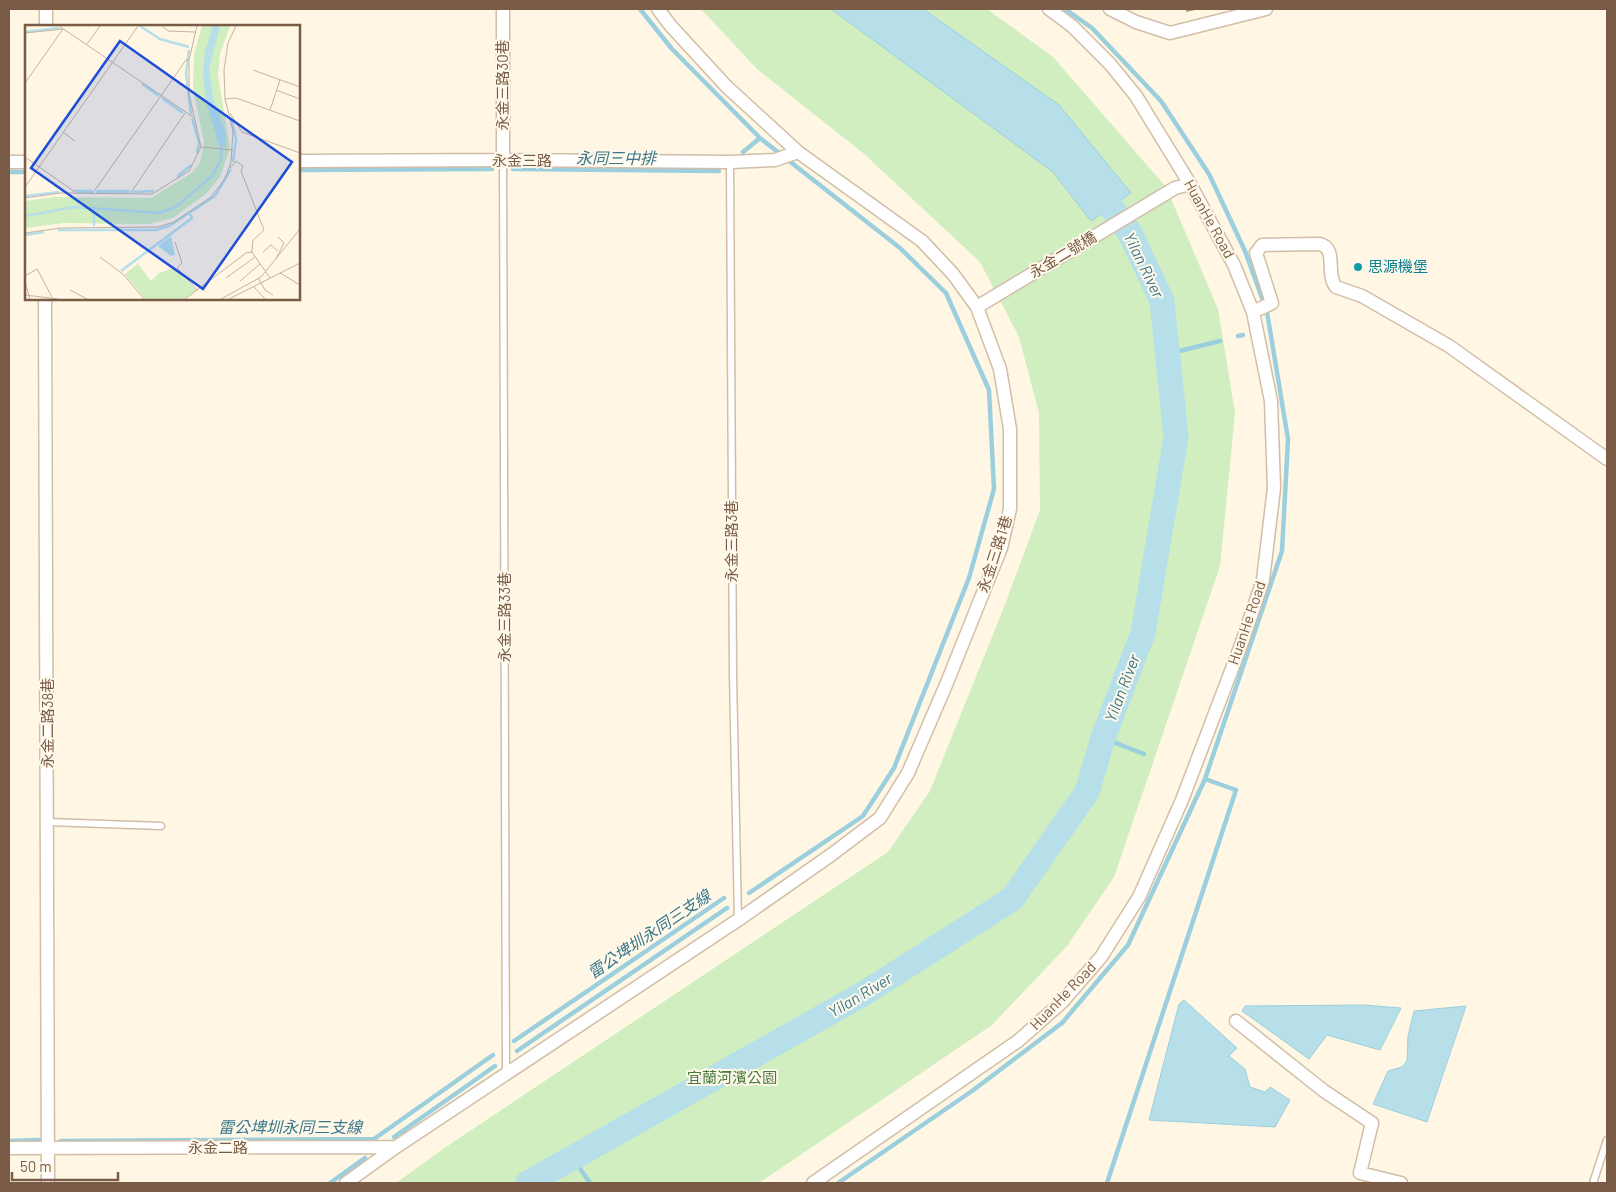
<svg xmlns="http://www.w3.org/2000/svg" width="1616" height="1192" viewBox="0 0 1616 1192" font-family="Barlow,'Noto Sans TC',sans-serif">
<rect width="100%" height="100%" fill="#fff6e3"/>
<path fill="#d0eec0" d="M 701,9 L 987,9 L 1053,57 L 1166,187 L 1218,309 L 1235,413 L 1220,566 L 1114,877 L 1067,946 L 992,1025 L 759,1183 L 396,1183 L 446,1147 L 888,852 L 930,791 L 1006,602 L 1040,510 L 1039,413 L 1019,337 L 980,262 L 863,153 L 757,69 Z"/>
<path fill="#b6dfea" stroke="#9bcfdd" d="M 831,9 L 923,9 L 1059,105 L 1131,193 L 1091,221 L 1053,172 Z
M 1184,1000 L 1237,1048 L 1229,1056 L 1245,1069 L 1250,1087 L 1265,1092 L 1270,1087 L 1290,1100 L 1275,1127 L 1149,1120 L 1179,1004 Z
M 1364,1005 L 1401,1008 L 1380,1050 L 1327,1035 L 1309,1059 L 1242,1011 L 1245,1006 Z
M 1466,1006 L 1427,1122 L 1373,1104 L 1388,1071 L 1402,1067 L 1407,1061 L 1408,1036 L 1414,1011 Z"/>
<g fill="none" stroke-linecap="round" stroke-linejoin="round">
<path stroke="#9bcfdd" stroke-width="4.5" d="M 640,9 L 672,49 L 760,138 L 900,248 L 946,293 L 989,390 L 994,489 L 969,578 L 894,768 L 863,816 L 749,893
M 1065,9 L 1092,28 L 1161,101 L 1209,174 L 1245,251 L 1262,298
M 743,152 L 760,138
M 513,169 L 719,171
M 299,170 L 492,169
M 9,172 L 26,172
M 1238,336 L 1243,335
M 1167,354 L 1220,341
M 1103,738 L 1144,754
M 514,1041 L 724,898
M 517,1051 L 727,908
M 394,1137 L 495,1066
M 9,1141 L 39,1140
M 61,1141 L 374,1139 L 493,1055
M 572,1157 L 590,1183
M 330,1183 L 365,1158
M 838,1183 L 972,1091 L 1062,1023 L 1128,945 L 1205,779 L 1282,551 L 1288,439 L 1267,312
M 1107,1183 L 1236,790 L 1205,779"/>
<path stroke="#b6dfea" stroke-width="25" d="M 528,1183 L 863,994 L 1012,899 L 1087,792 L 1103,738 L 1143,633 L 1176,437 L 1162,301 L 1130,233 L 1091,180"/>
<defs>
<path id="service" d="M 503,160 L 506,1074
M 730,162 L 733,675 L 738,920
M 48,822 L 161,826
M 1593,1183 L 1607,1140"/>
<path id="minor" d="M 46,9 L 46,26
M 503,9 L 503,160
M 1110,9 L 1136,22 L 1170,33 L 1266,9
M 299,161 L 503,160 L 730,162 L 775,160 L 798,152
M 9,162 L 26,162
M 45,299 L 48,1183
M 977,307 L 1175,188 L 1190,184
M 1253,312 L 1272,303 L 1256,253 L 1262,245 L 1320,244 C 1338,249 1325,274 1336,287 L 1362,296 L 1449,346 L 1607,459
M 1236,1021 L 1324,1091 L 1372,1123 L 1360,1173 L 1401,1183
M 9,1148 L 396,1147
M 346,1183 L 396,1147 L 738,920 L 831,855 L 880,818 L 908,773 L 946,685 L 1001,548 L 1010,509 L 1010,429 L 1000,369 L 977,307 L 953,274 L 922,241 L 798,152 L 726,86 L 670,25 L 658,9
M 813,1183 L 1018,1041 L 1062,1002 L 1101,957 L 1139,897 L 1182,800 L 1241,645 L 1263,580 L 1274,488 L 1271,401 L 1253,312 L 1234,265 L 1190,184 L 1136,96 L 1110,64 L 1072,26 L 1049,9"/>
</defs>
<use href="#service" stroke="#d1bea8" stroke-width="9"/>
<use href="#minor" stroke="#d1bea8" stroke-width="15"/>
<use href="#service" stroke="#fff" stroke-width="6"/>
<use href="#minor" stroke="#fff" stroke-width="12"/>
</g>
<path fill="#ad9581" d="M 1186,9 L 1200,9 L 1186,12 Z"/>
<circle fill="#0f9aa8" stroke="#fff9ec" stroke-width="2" cx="1358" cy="267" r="5"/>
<g text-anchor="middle" stroke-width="4" stroke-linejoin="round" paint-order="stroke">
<g font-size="15" fill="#7a5c46" stroke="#fff9ec">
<text transform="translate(503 85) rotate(-90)" y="5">永金三路30巷</text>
<text x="522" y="166">永金三路</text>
<text transform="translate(1209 219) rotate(61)" y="5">HuanHe Road</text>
<text transform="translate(1063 255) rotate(-31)" y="5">永金二號橋</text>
<text transform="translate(732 541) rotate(-90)" y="5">永金三路3巷</text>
<text transform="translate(995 554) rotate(-72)" y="5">永金三路1巷</text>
<text transform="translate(505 617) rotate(-90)" y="5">永金三路33巷</text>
<text transform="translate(1247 623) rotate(-71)" y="5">HuanHe Road</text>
<text transform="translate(48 723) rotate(-90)" y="5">永金二路38巷</text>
<text transform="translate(1063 996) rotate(-46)" y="5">HuanHe Road</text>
<text x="218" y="1153">永金二路</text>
</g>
<g font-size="15" fill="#0d838f" stroke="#fff9ec" text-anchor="start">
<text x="1368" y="272">思源機堡</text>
</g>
<g font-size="15" fill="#497b3a" stroke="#fff9ec">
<text x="732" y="1083">宜蘭河濱公園</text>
</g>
<g font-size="16" font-style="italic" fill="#3b7788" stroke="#fff9ec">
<text x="616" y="164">永同三中排</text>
<text transform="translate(1144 265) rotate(64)" y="6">Yilan River</text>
<text transform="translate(1122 688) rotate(-69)" y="6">Yilan River</text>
<text transform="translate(649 934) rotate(-34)" y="6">雷公埤圳永同三支線</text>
<text transform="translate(860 995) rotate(-31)" y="6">Yilan River</text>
<text x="290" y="1133">雷公埤圳永同三支線</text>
</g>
</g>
<g transform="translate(25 25)">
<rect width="275" height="275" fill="#fff6e3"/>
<path d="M 177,1 L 205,1 L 195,29 L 193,51 L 205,123 L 195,152 L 182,168 L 148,193 L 124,199 L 39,198 L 0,203 L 0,176 L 30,172 L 126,173 L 167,148 L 175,138 L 179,117 L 168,65 L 169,29 ZM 113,239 L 126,256 L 134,248 L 150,243 L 171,265 L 159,274 L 120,274 L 100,249 Z" fill="#d0eec0"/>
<path d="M 188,1 L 195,1 L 184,43 L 188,73 L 200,106 L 201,121 L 194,121 L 181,76 L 178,50 L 180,26 ZM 146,211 L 150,230 L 146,231 L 133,221 Z" fill="#b6dfea"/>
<path fill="none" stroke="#b6dfea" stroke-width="2.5" d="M 115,1 L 135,14 L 164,22M 0,7 L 34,3M 164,25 L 161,49 L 166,89M 117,59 L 134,71M 137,73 L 158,88M 206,92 L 211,114 L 208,137M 167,93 L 174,118 L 172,128M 152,152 L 166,140M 49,166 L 68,166M 72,166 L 105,166M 52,167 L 68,167M 71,167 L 104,167M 108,167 L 129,166M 0,171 L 34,167M 0,191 L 49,182 L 135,188 L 151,182 L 187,151 L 196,135 L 197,117M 69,201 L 69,182M 33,205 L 131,205 L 144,201 L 190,171 L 206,144M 0,210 L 19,207M 96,246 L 167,193 L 165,189"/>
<path fill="none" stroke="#c6b39f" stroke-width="1" d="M 34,1 L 168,92M 137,1 L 143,6 L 170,7M 0,8 L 38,4M 62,19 L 75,1M 228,45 L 275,62M 0,58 L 38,4M 251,65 L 275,74M 200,74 L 211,73 L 275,96M 245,85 L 255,55M 205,88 L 217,107 L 275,128M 38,107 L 50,116M 176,122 L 208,125M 0,132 L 50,167M 205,143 L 211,136 L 218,141 L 216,146 L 239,205 L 228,215 L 227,227M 0,162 L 113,1M 68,168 L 161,35 L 164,35M 105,169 L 160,88M 0,173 L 35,168 L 127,169 L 164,146 L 176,122 L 164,69 L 164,35 L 172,1M 0,208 L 36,203 L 133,202 L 149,197 L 186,172 L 200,154 L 206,137 L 208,106 L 200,74 L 199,45 L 203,18 L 211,1M 150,217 L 157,238 L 152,243 L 172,265M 227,227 L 245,253M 238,227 L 246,220 L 253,226M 75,232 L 99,250 L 119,274M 251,234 L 259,218 L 253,212M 255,248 L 275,260M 0,251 L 12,244 L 27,272M 201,253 L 230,232M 233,253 L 240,265 L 248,270M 215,256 L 235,239M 0,257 L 5,274M 229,262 L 240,274M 45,265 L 62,274M 0,270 L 33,274M 160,274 L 221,228 L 227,227M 196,274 L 236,252 L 275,204M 204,274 L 275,238"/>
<path fill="#1d4ed8" fill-opacity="0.15" stroke="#1d4ed8" stroke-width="2.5" d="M 95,16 L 267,137 L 178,264 L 6,143 Z"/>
<rect width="275" height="275" fill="none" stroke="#7a5c46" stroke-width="2.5"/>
</g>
<rect width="1616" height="1192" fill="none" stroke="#7a5c46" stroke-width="20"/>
<path d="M12 1172v8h106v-8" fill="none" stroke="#7a5c46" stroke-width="2.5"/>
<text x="20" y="1172" font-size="15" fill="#7a5c46" stroke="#fff9ec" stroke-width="4" paint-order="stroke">50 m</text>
</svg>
